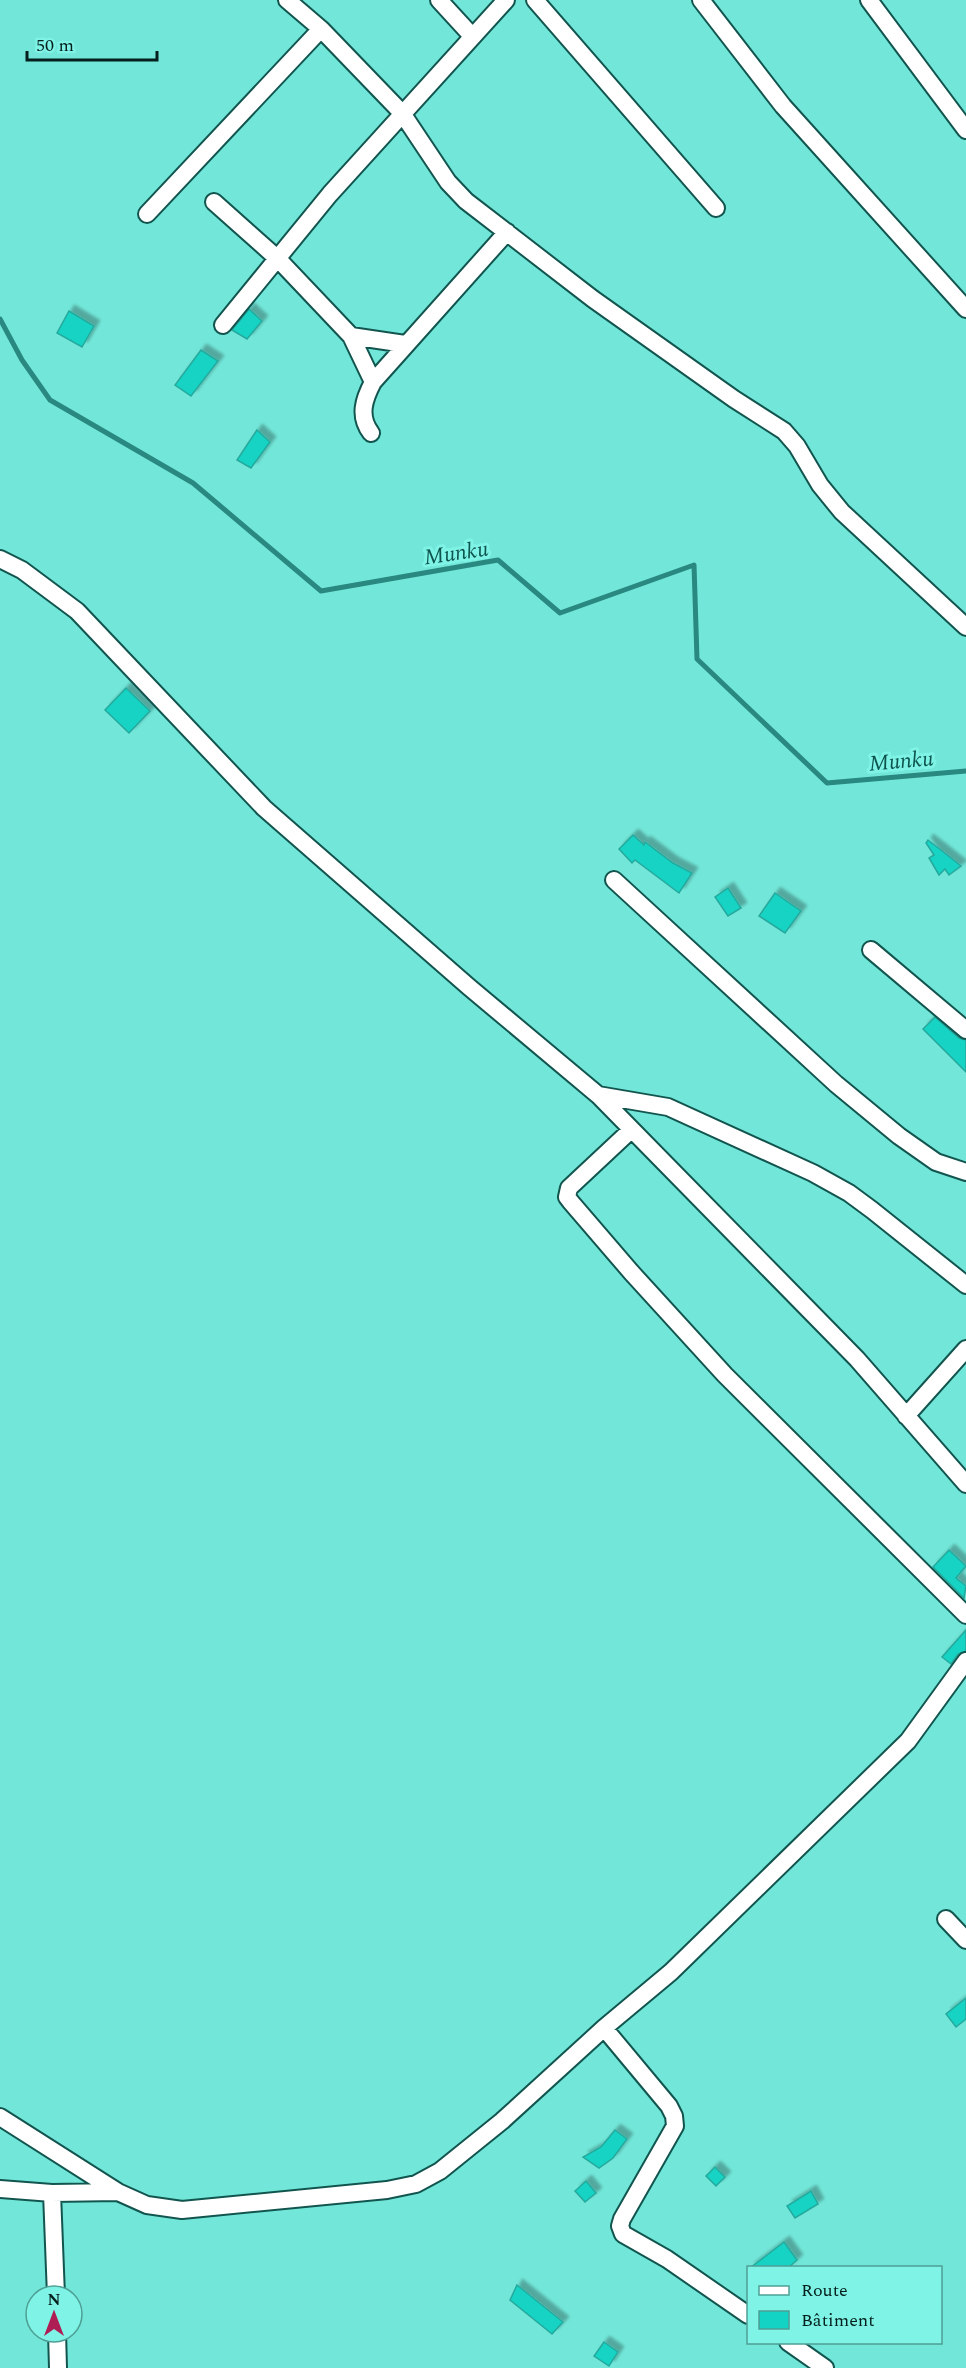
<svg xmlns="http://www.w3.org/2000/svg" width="966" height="2368" viewBox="0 0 966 2368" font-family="Spectral,serif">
<defs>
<filter id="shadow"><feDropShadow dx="5.5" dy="-5.5" stdDeviation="1.5" flood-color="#0004"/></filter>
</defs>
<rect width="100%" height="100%" fill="#72e7d9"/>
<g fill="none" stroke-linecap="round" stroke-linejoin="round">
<path stroke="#29887f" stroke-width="5" d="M 0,319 L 22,360 L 50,400 L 193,483 L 321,591 L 498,560 L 560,613 L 694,565 L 697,659 L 827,783 L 966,771"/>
</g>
<path fill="#12d3c4" stroke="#27a99d" stroke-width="1.5" filter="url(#shadow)" d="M 249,309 L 262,321 L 247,339 L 232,330 Z
M 69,311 L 94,326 L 82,347 L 57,333 Z
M 201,350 L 218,361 L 191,396 L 175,385 Z
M 257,430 L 270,442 L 251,468 L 237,460 Z
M 126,688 L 150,711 L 129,733 L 105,710 Z
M 633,835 L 644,845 L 645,842 L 673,863 L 692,873 L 679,893 L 635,860 L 632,863 L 619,849 Z
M 928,840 L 941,850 L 961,866 L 949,875 L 945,869 L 939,875 L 929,858 L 934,855 L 926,843 Z
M 728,888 L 741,908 L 728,916 L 715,897 Z
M 775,893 L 801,911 L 785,933 L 759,916 Z
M 935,1017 L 959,1038 L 966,1040 L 966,1072 L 923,1029 Z
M 949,1550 L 966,1566 L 956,1578 L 966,1586 L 964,1598 L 933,1567 Z
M 966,1630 L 966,1651 L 958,1654 L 951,1664 L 942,1657 Z
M 966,1998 L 966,2019 L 956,2027 L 946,2014 Z
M 615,2130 L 627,2139 L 613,2158 L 599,2168 L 583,2157 L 601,2147 Z
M 715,2167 L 725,2177 L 716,2186 L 706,2176 Z
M 586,2181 L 596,2193 L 585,2202 L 575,2191 Z
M 811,2191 L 818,2204 L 795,2218 L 787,2206 Z
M 784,2242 L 797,2260 L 788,2268 L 750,2268 Z
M 517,2285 L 563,2322 L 552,2334 L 510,2300 Z
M 604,2342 L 618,2352 L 609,2366 L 594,2356 Z"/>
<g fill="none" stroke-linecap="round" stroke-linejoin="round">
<defs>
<path id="minor" d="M 287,0 L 321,29 L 402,113 L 448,182 L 466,201 L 593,299 L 734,399 L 784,431 L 797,446 L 820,485 L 842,512 L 966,627
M 439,0 L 472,36
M 535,0 L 716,208
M 701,0 L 783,106 L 966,309
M 869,0 L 966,130
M 214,202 L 278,259 L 351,336 L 405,344
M 147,214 L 321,29
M 223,325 L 330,194 L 506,0
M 351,336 L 373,382
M 371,433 C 358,416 364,399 373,382 L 507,232
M 0,559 L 22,570 L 77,611 L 264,808 L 469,987 L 598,1095 L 857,1359 L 966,1484
M 614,880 L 836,1084 L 899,1136 L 936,1162 L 966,1172
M 871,950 L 966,1030
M 598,1095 L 668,1107 L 813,1173 L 849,1193 L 872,1210 L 966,1285
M 631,1130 L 569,1188 L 567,1197 L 570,1201 L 631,1272 L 725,1375 L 966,1615
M 906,1416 L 966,1349
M 946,1919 L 966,1940
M 604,2028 L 669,2106 L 674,2116 L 675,2126 L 622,2219 L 620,2226 L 623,2234 L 667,2259 L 748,2315
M 0,2117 L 118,2192 L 147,2205 L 182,2210 L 387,2190 L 416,2184 L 440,2171 L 502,2121 L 604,2028 L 671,1972 L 908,1741 L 966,1661
M 0,2189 L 52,2193 L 118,2192
M 52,2193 L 56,2296
M 57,2332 L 58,2368
M 788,2342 L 825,2368"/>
</defs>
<use href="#minor" stroke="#12554f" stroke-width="20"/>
<use href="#minor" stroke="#fff" stroke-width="16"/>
</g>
<g text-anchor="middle" stroke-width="6" stroke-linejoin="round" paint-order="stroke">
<g font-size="22" font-style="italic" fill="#0e544e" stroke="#7ff4e6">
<text transform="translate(456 552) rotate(-8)" y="8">Munku</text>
<text transform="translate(901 760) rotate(-5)" y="8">Munku</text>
</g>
</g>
<rect x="747" y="2266" width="195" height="78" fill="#7ff4e6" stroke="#4e9f95" stroke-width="1.5"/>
<rect x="759" y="2286" width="30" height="9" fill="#ffffff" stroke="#4e9f95" stroke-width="1.5"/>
<text x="801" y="2296" font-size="18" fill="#051f1c">Route</text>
<rect x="759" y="2311" width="30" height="18" fill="#12d3c4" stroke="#4e9f95" stroke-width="1.5"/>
<text x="801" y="2326" font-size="18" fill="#051f1c">Bâtiment</text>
<g transform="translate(54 2314)"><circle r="28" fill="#7ff4e6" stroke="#4e9f95" stroke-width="1.5"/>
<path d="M0-4.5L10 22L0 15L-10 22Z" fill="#ae1d53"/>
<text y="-9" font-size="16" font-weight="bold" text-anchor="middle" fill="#051f1c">N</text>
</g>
<path d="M27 51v9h130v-9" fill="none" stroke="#051f1c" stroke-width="3"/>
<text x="36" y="51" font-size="18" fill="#051f1c" stroke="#7ff4e6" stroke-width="4.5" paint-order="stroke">50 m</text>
</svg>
